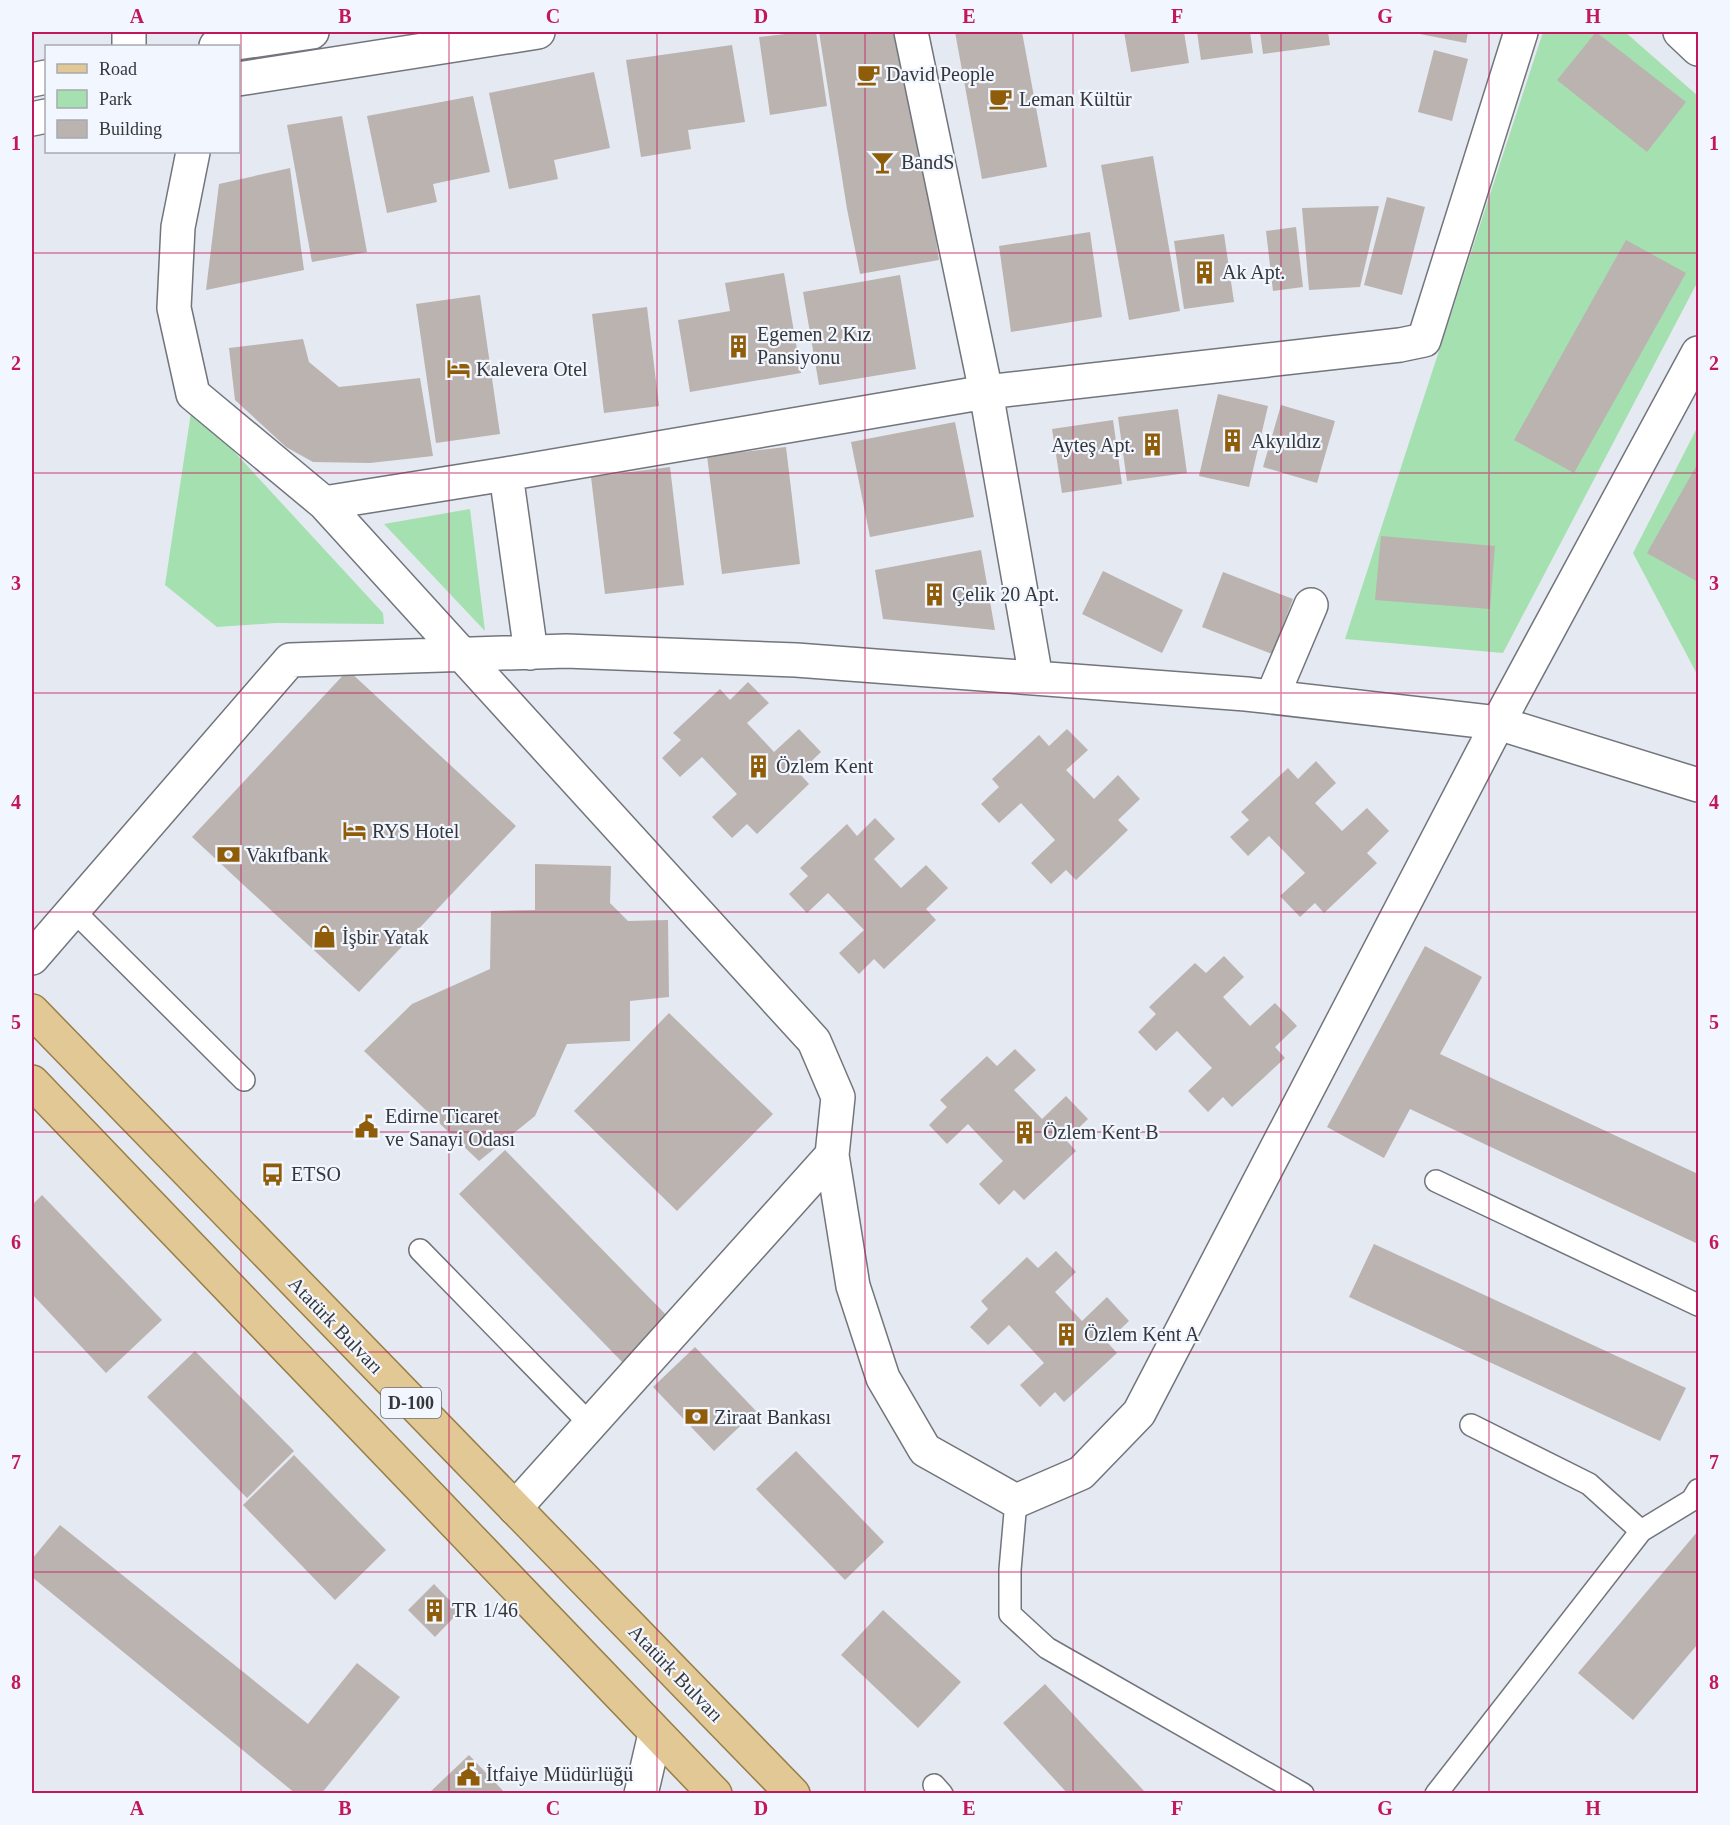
<svg xmlns="http://www.w3.org/2000/svg" width="1730" height="1825" viewBox="0 0 1730 1825" font-family="Georgia,serif">
<rect width="100%" height="100%" fill="#e5e9f1"/>
<path fill="#a5e0b0" d="M 1543,32 L 1625,32 L 1698,96 L 1698,281 L 1503,653 L 1345,639 Z
M 192,406 L 383,613 L 384,624 L 276,623 L 217,627 L 165,585 Z
M 1698,426 L 1698,676 L 1633,553 Z
M 470,509 L 485,631 L 384,524 Z"/>
<path fill="#bbb3af" d="M 802,32 L 816,32 L 827,106 L 770,115 L 759,37 Z
M 819,32 L 905,32 L 939,260 L 860,274 L 847,209 Z
M 955,32 L 1022,32 L 1047,167 L 982,179 Z
M 1124,32 L 1184,32 L 1189,63 L 1131,72 Z
M 1197,32 L 1250,32 L 1253,53 L 1201,60 Z
M 1260,32 L 1328,32 L 1330,45 L 1263,54 Z
M 1420,32 L 1468,32 L 1466,43 L 1420,34 Z
M 1596,32 L 1686,102 L 1647,152 L 1557,80 Z
M 732,45 L 745,122 L 688,130 L 691,149 L 641,157 L 626,60 Z
M 1434,50 L 1468,59 L 1452,121 L 1418,112 Z
M 594,72 L 610,148 L 554,160 L 558,179 L 509,189 L 489,93 Z
M 473,96 L 490,172 L 433,184 L 437,202 L 387,213 L 367,116 Z
M 342,116 L 367,252 L 312,262 L 287,125 Z
M 1153,156 L 1180,311 L 1129,320 L 1101,165 Z
M 290,168 L 304,270 L 206,290 L 219,184 Z
M 1387,197 L 1425,207 L 1402,295 L 1364,285 Z
M 1379,206 L 1360,287 L 1309,290 L 1302,208 Z
M 1296,227 L 1303,287 L 1273,291 L 1266,231 Z
M 1090,232 L 1102,317 L 1011,332 L 999,246 Z
M 1224,234 L 1234,302 L 1184,309 L 1174,241 Z
M 1626,240 L 1686,273 L 1574,473 L 1514,440 Z
M 784,273 L 801,373 L 690,392 L 678,320 L 730,311 L 725,283 Z
M 900,275 L 916,369 L 819,385 L 803,292 Z
M 480,295 L 500,434 L 436,443 L 416,304 Z
M 647,307 L 659,406 L 604,413 L 592,314 Z
M 303,339 L 309,362 L 339,387 L 420,378 L 433,456 L 370,463 L 313,462 L 286,447 L 235,400 L 229,348 Z
M 1218,394 L 1268,406 L 1249,487 L 1199,476 Z
M 1281,405 L 1335,421 L 1317,483 L 1263,467 Z
M 1178,409 L 1187,473 L 1127,481 L 1118,417 Z
M 1113,420 L 1122,484 L 1062,493 L 1052,429 Z
M 955,422 L 974,517 L 870,537 L 851,442 Z
M 786,447 L 800,564 L 722,574 L 707,456 Z
M 1698,463 L 1698,582 L 1647,553 Z
M 670,467 L 684,585 L 605,594 L 591,477 Z
M 1381,536 L 1495,546 L 1490,609 L 1375,600 Z
M 981,550 L 995,630 L 883,619 L 875,570 Z
M 1103,571 L 1183,610 L 1162,653 L 1082,614 Z
M 1223,572 L 1293,599 L 1272,654 L 1202,627 Z
M 348,670 L 516,826 L 359,992 L 192,837 Z
M 748,682 L 769,703 L 747,723 L 774,752 L 799,729 L 821,752 L 799,773 L 809,784 L 757,834 L 747,824 L 732,838 L 712,817 L 737,794 L 702,757 L 680,777 L 662,758 L 681,740 L 673,733 L 720,689 L 730,700 Z
M 1067,729 L 1088,750 L 1066,770 L 1094,799 L 1118,775 L 1140,799 L 1118,820 L 1128,830 L 1076,880 L 1066,870 L 1051,884 L 1031,863 L 1055,840 L 1021,803 L 999,823 L 981,804 L 999,787 L 992,779 L 1039,735 L 1049,746 Z
M 1316,761 L 1336,783 L 1315,803 L 1342,831 L 1367,808 L 1389,831 L 1367,853 L 1377,863 L 1324,913 L 1315,903 L 1300,917 L 1280,896 L 1305,873 L 1269,836 L 1248,856 L 1230,837 L 1249,820 L 1241,812 L 1288,768 L 1298,779 Z
M 875,818 L 895,839 L 874,859 L 901,888 L 926,865 L 948,888 L 926,909 L 936,920 L 884,969 L 874,959 L 859,974 L 839,953 L 864,930 L 828,893 L 807,913 L 789,894 L 808,876 L 800,868 L 847,824 L 857,836 Z
M 535,864 L 611,866 L 610,903 L 628,921 L 668,920 L 669,997 L 630,1001 L 630,1041 L 567,1044 L 535,1116 L 479,1161 L 364,1051 L 412,1004 L 490,969 L 491,911 L 535,910 Z
M 1425,946 L 1482,977 L 1440,1054 L 1698,1174 L 1698,1244 L 1410,1109 L 1384,1158 L 1327,1127 Z
M 1224,956 L 1244,977 L 1223,997 L 1250,1026 L 1275,1003 L 1297,1026 L 1275,1047 L 1285,1058 L 1232,1107 L 1223,1097 L 1208,1112 L 1188,1091 L 1212,1068 L 1177,1031 L 1156,1051 L 1138,1032 L 1156,1014 L 1149,1007 L 1195,963 L 1206,973 Z
M 669,1013 L 773,1114 L 677,1211 L 574,1111 Z
M 1015,1049 L 1036,1070 L 1014,1090 L 1042,1119 L 1066,1096 L 1088,1119 L 1066,1140 L 1076,1151 L 1024,1200 L 1014,1190 L 999,1205 L 979,1184 L 1003,1161 L 968,1124 L 947,1144 L 929,1125 L 947,1107 L 940,1100 L 987,1056 L 997,1066 Z
M 505,1150 L 673,1322 L 627,1367 L 459,1194 Z
M 42,1195 L 162,1320 L 106,1373 L 32,1294 L 32,1205 Z
M 1374,1244 L 1686,1388 L 1660,1441 L 1349,1297 Z
M 1056,1251 L 1076,1272 L 1055,1292 L 1082,1321 L 1107,1297 L 1129,1321 L 1107,1342 L 1117,1353 L 1064,1402 L 1055,1392 L 1040,1407 L 1020,1385 L 1044,1363 L 1009,1325 L 988,1345 L 970,1327 L 988,1309 L 981,1301 L 1027,1257 L 1038,1268 Z
M 695,1347 L 756,1411 L 714,1451 L 653,1387 Z
M 195,1351 L 294,1451 L 247,1498 L 147,1397 Z
M 796,1451 L 884,1542 L 845,1580 L 756,1489 Z
M 294,1455 L 386,1550 L 335,1600 L 243,1505 Z
M 60,1525 L 308,1724 L 357,1663 L 400,1697 L 321,1794 L 296,1794 L 32,1577 L 32,1559 Z
M 1698,1531 L 1698,1644 L 1633,1720 L 1578,1673 Z
M 434,1584 L 460,1611 L 435,1637 L 408,1610 Z
M 883,1610 L 961,1682 L 918,1728 L 841,1655 Z
M 1045,1684 L 1145,1792 L 1144,1794 L 1068,1794 L 1003,1723 Z
M 469,1755 L 506,1794 L 428,1794 Z"/>
<g fill="none" stroke-linecap="round" stroke-linejoin="round">
<defs>
<path id="service" d="M 73,910 L 244,1080
M 1436,1181 L 1698,1305
M 420,1250 L 590,1424
M 1471,1425 L 1589,1484 L 1641,1531
M 1016,1501 L 1010,1570 L 1010,1614 L 1047,1648 L 1303,1794
M 934,1785 L 942,1794
M 1436,1794 L 1641,1531 L 1692,1500 L 1698,1490"/>
<path id="minor" d="M 129,32 L 129,46
M 911,32 L 986,392 L 1036,678
M 1680,32 L 1698,49
M 193,152 L 178,227 L 174,308 L 193,394 L 324,503 L 814,1041 L 838,1097 L 832,1155 L 853,1286 L 883,1378 L 925,1450 L 1016,1501 L 1081,1473 L 1139,1413 L 1498,723 L 1698,353
M 506,474 L 531,653
M 324,503 L 506,474 L 986,392 L 1400,345 L 1424,340 L 1521,32
M 1272,697 L 1311,605
M 32,958 L 290,660 L 566,651 L 796,660 L 1246,694 L 1498,723 L 1698,785
M 515,1508 L 832,1155
M 641,1794 L 655,1734"/>
<path id="secondary" d="M 216,46 L 312,32
M 238,79 L 538,32
M 32,80 L 46,77
M 32,119 L 46,116"/>
<path id="primary" d="M 32,1011 L 793,1794
M 32,1082 L 715,1794"/>
</defs>
<use href="#service" stroke="#72757c" stroke-width="24"/>
<use href="#minor" stroke="#72757c" stroke-width="36"/>
<use href="#secondary" stroke="#72757c" stroke-width="36"/>
<use href="#primary" stroke="#987e47" stroke-width="36"/>
<use href="#service" stroke="#fff" stroke-width="21"/>
<use href="#minor" stroke="#fff" stroke-width="33"/>
<use href="#secondary" stroke="#fff" stroke-width="33"/>
<use href="#primary" stroke="#e2c895" stroke-width="33"/>
</g>
<path fill="none" stroke="#c2185b" stroke-width="1.5" stroke-opacity="0.55" d="M 241,32 L 241,1794M 449,32 L 449,1794M 657,32 L 657,1794M 865,32 L 865,1794M 1073,32 L 1073,1794M 1281,32 L 1281,1794M 1489,32 L 1489,1794M 32,253 L 1698,253M 32,473 L 1698,473M 32,693 L 1698,693M 32,912 L 1698,912M 32,1132 L 1698,1132M 32,1352 L 1698,1352M 32,1572 L 1698,1572"/>
<defs>
<symbol id="cafe-bare" viewBox="-9 -9 18 18"><path d="M-5.5-4.5H6V0H3Q3 3.5 0 3.5H-2.5Q-5.5 3.5-5.5 0ZM3-3.2v2h1.7v-2ZM-6 4.5H4V6H-6Z" fill="#8f5d0a" stroke="#f2f6fe" stroke-width="2.5" paint-order="stroke"/></symbol>
<symbol id="bar-bare" viewBox="-9 -9 18 18"><path d="M-6-5H6L.8 .8V4.5H3.5V6h-7V4.5H-.8V.8Z" fill="#8f5d0a" stroke="#f2f6fe" stroke-width="2.5" paint-order="stroke"/></symbol>
<symbol id="building-bare" viewBox="-9 -9 18 18"><path d="M-4-6H4V6H1V3H-1V6H-4ZM-2.5-4.3h1.7v1.8h-1.7ZM.8-4.3h1.7v1.8H.8ZM-2.5-1h1.7V.8h-1.7ZM.8-1h1.7V.8H.8Z" fill="#8f5d0a" stroke="#f2f6fe" stroke-width="2.5" paint-order="stroke"/></symbol>
<symbol id="hotel-bare" viewBox="-9 -9 18 18"><path d="M-6-4.5h1.5V1H6V5H4.5V3h-9V5H-6ZM-4 0a1.8 1.8 0 1 1 3.6 0ZM.5 0V-2.5h3Q6-2.5 6 0Z" fill="#8f5d0a" stroke="#f2f6fe" stroke-width="2.5" paint-order="stroke"/></symbol>
<symbol id="bank-bare" viewBox="-9 -9 18 18"><path d="M-6-4H6V4H-6ZM0-2.3a2.3 2.3 0 1 0 0 4.6a2.3 2.3 0 1 0 0-4.6Z" fill="#8f5d0a" stroke="#f2f6fe" stroke-width="2.5" paint-order="stroke"/></symbol>
<symbol id="shop-bare" viewBox="-9 -9 18 18"><path d="M-5-2.5h2.3a2.7 3.5 0 0 1 5.4 0H5L5.5 6h-11ZM-1.5-2.5h3a1.5 2.3 0 0 0-3 0Z" fill="#8f5d0a" stroke="#f2f6fe" stroke-width="2.5" paint-order="stroke"/></symbol>
<symbol id="civic-bare" viewBox="-9 -9 18 18"><path d="M-.6-6.5H3V-4.5H.6V-3L4-1V1h2V6H-6V1h2V-1L-.6-3ZM-1.2 2.5V6h2.4V2.5Z" fill="#8f5d0a" stroke="#f2f6fe" stroke-width="2.5" paint-order="stroke"/></symbol>
<symbol id="bus-bare" viewBox="-9 -9 18 18"><path d="M-5-6H5V4H4V6H2V4H-2V6H-4V4H-5ZM-3.5-4V0h7V-4ZM-3.5 1.2v1.5H-2V1.2ZM2 1.2v1.5H3.5V1.2Z" fill="#8f5d0a" stroke="#f2f6fe" stroke-width="2.5" paint-order="stroke"/></symbol>
</defs>
<g fill-rule="evenodd">
<use href="#cafe-bare" x="852" y="58" width="33" height="33"/>
<use href="#cafe-bare" x="984" y="82" width="33" height="33"/>
<use href="#bar-bare" x="866" y="146" width="33" height="33"/>
<use href="#building-bare" x="1188" y="256" width="33" height="33"/>
<use href="#building-bare" x="722" y="330" width="33" height="33"/>
<use href="#hotel-bare" x="442" y="352" width="33" height="33"/>
<use href="#building-bare" x="1216" y="424" width="33" height="33"/>
<use href="#building-bare" x="1136" y="428" width="33" height="33"/>
<use href="#building-bare" x="918" y="578" width="33" height="33"/>
<use href="#building-bare" x="742" y="750" width="33" height="33"/>
<use href="#hotel-bare" x="338" y="814" width="33" height="33"/>
<use href="#bank-bare" x="212" y="838" width="33" height="33"/>
<use href="#shop-bare" x="308" y="920" width="33" height="33"/>
<use href="#civic-bare" x="350" y="1110" width="33" height="33"/>
<use href="#building-bare" x="1008" y="1116" width="33" height="33"/>
<use href="#bus-bare" x="256" y="1158" width="33" height="33"/>
<use href="#building-bare" x="1050" y="1318" width="33" height="33"/>
<use href="#bank-bare" x="680" y="1400" width="33" height="33"/>
<use href="#building-bare" x="418" y="1594" width="33" height="33"/>
<use href="#civic-bare" x="452" y="1758" width="33" height="33"/>
</g>
<g text-anchor="middle" stroke-width="4.5" stroke-linejoin="round" paint-order="stroke">
<rect fill="#f2f6fe" stroke="#6e7075" stroke-width="1.5" x="381" y="1388" width="60" height="30" rx="4.5"/>
<g font-size="18" font-weight="bold" fill="#35373a">
<text x="411" y="1409">D-100</text>
</g>
<g font-size="20" fill="#35373a" stroke="#f2f6fe" text-anchor="start">
<text x="886" y="81">David People</text>
<text x="1019" y="106">Leman Kültür</text>
<text x="901" y="169">BandS</text>
<text x="1222" y="279">Ak Apt.</text>
<text x="757" y="341">Egemen 2 Kız<tspan x="757" dy="23">Pansiyonu</tspan></text>
<text x="476" y="376">Kalevera Otel</text>
<text x="1251" y="448">Akyıldız</text>
<text x="1135" y="452" text-anchor="end">Ayteş Apt.</text>
<text x="952" y="601">Çelik 20 Apt.</text>
<text x="776" y="773">Özlem Kent</text>
<text x="372" y="838">RYS Hotel</text>
<text x="246" y="862">Vakıfbank</text>
<text x="342" y="944">İşbir Yatak</text>
<text x="385" y="1123">Edirne Ticaret<tspan x="385" dy="23">ve Sanayi Odası</tspan></text>
<text x="1043" y="1139">Özlem Kent B</text>
<text x="291" y="1181">ETSO</text>
<text x="1084" y="1341">Özlem Kent A</text>
<text x="714" y="1424">Ziraat Bankası</text>
<text x="452" y="1617">TR 1/46</text>
<text x="486" y="1781">İtfaiye Müdürlüğü</text>
</g>
<g font-size="20" fill="#35373a" stroke="#f2f6fe">
<text transform="translate(336 1325) rotate(46)" y="7">Atatürk Bulvarı</text>
<text transform="translate(676 1673) rotate(46)" y="7">Atatürk Bulvarı</text>
</g>
</g>
<rect width="1730" height="1825" fill="none" stroke="#f2f6fe" stroke-width="66"/>
<rect x="45" y="45" width="195" height="108" fill="#f2f6fe" stroke="#a6aab0" stroke-width="1.5"/>
<rect x="57" y="64" width="30" height="9" fill="#e2c895" stroke="#a6aab0" stroke-width="1.5"/>
<text x="99" y="75" font-size="18" fill="#35373a">Road</text>
<rect x="57" y="90" width="30" height="18" fill="#a5e0b0" stroke="#a6aab0" stroke-width="1.5"/>
<text x="99" y="105" font-size="18" fill="#35373a">Park</text>
<rect x="57" y="120" width="30" height="18" fill="#bbb3af" stroke="#a6aab0" stroke-width="1.5"/>
<text x="99" y="135" font-size="18" fill="#35373a">Building</text>
<rect x="33" y="33" width="1664" height="1759" fill="none" stroke="#c2185b" stroke-width="2"/>
<g font-size="20" text-anchor="middle" font-weight="bold" fill="#c2185b">
<text x="137" y="23">A</text>
<text x="345" y="23">B</text>
<text x="553" y="23">C</text>
<text x="761" y="23">D</text>
<text x="969" y="23">E</text>
<text x="1177" y="23">F</text>
<text x="1385" y="23">G</text>
<text x="1593" y="23">H</text>
<text x="16" y="150">1</text>
<text x="1714" y="150">1</text>
<text x="16" y="370">2</text>
<text x="1714" y="370">2</text>
<text x="16" y="590">3</text>
<text x="1714" y="590">3</text>
<text x="16" y="809">4</text>
<text x="1714" y="809">4</text>
<text x="16" y="1029">5</text>
<text x="1714" y="1029">5</text>
<text x="16" y="1249">6</text>
<text x="1714" y="1249">6</text>
<text x="16" y="1469">7</text>
<text x="1714" y="1469">7</text>
<text x="16" y="1689">8</text>
<text x="1714" y="1689">8</text>
<text x="137" y="1815">A</text>
<text x="345" y="1815">B</text>
<text x="553" y="1815">C</text>
<text x="761" y="1815">D</text>
<text x="969" y="1815">E</text>
<text x="1177" y="1815">F</text>
<text x="1385" y="1815">G</text>
<text x="1593" y="1815">H</text>
</g>
</svg>
